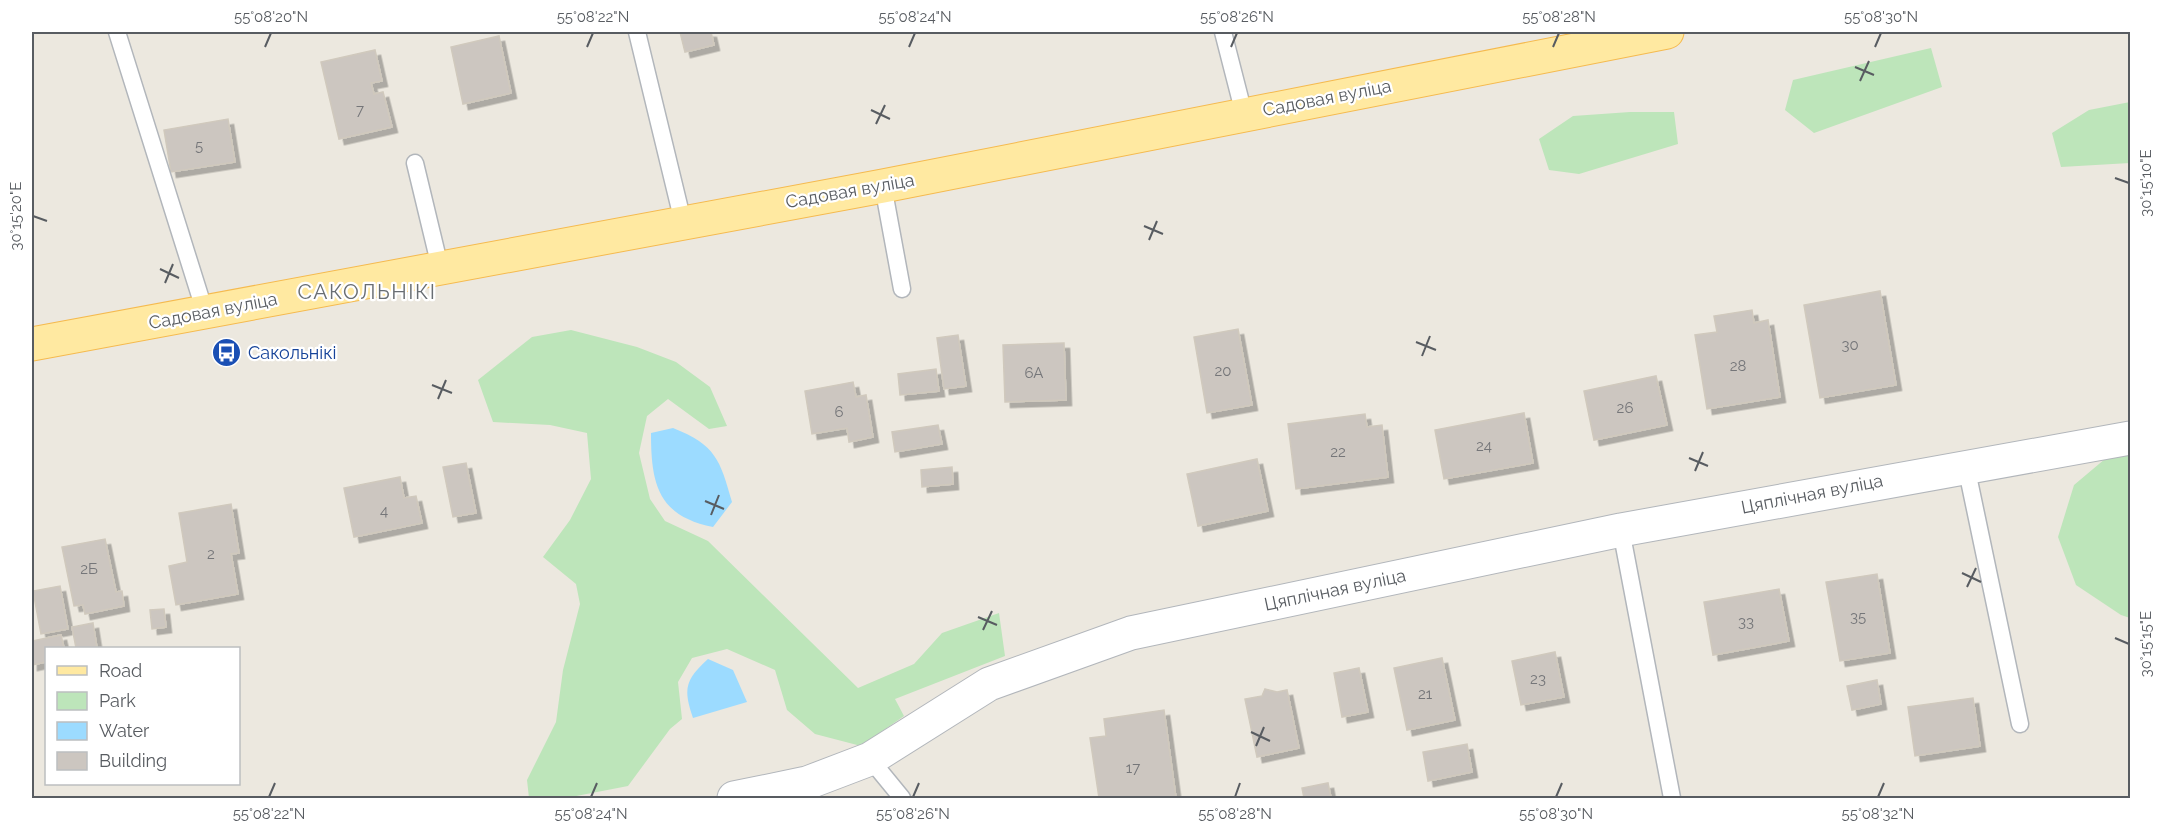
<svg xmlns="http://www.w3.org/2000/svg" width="2162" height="830" viewBox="0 0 2162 830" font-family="Raleway,sans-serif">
<defs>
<filter id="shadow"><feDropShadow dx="5.5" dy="5.5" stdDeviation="0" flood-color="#0004"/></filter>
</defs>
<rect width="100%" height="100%" fill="#ece8df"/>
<path fill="#bde5ba" d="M 1931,48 L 1942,87 L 1814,133 L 1785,110 L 1793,80 Z
M 2130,102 L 2130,163 L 2061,167 L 2052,133 L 2089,110 Z
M 1630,112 L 1674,112 L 1678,144 L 1579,174 L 1549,170 L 1539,139 L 1573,116 Z
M 571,330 L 637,347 L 676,362 L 710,387 L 727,426 L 709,429 L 668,399 L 647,416 L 639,453 L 650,499 L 665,521 L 708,541 L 858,688 L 914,664 L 942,633 L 999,613 L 1005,656 L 895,699 L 904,716 L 861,746 L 815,734 L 787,710 L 775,670 L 727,649 L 692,658 L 678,682 L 682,719 L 670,729 L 628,786 L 566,798 L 529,798 L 527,780 L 556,722 L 563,670 L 580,604 L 576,584 L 543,557 L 570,520 L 591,479 L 587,433 L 550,425 L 493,422 L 478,380 L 532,337 Z
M 2118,448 L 2130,451 L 2130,618 L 2121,615 L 2076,585 L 2058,537 L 2074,485 Z"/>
<path fill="#9cdbff" d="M 673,428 C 716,445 720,460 732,502 L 713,527 C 658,516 651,484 651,433 Z
M 708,659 L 733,670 L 747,702 L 693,718 C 683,689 685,680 708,659 Z"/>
<path fill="#ccc6c0" stroke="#d0c9bd" stroke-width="1.5" filter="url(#shadow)" d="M 680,32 L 711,32 L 714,45 L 685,52 Z
M 499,36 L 511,93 L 463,104 L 451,47 Z
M 375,50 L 382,81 L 371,83 L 374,94 L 383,92 L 392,127 L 339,139 L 321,62 Z
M 228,119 L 235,162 L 171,172 L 164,130 Z
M 1880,291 L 1896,385 L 1820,398 L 1804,305 Z
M 1752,310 L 1754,323 L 1768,320 L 1780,397 L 1707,409 L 1695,335 L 1717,332 L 1714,316 Z
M 1238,329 L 1252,405 L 1207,413 L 1194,337 Z
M 958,335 L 966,386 L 944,389 L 937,338 Z
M 1064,343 L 1066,400 L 1005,402 L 1003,345 Z
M 936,369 L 939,391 L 900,395 L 898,374 Z
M 1656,376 L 1667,425 L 1594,440 L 1584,391 Z
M 853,382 L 856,397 L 866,395 L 873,437 L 849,442 L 847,428 L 812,434 L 805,391 Z
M 1524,413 L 1533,463 L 1444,479 L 1435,430 Z
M 1365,414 L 1367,427 L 1382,425 L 1388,477 L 1296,489 L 1288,424 Z
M 938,425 L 942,444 L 895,452 L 892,432 Z
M 1257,459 L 1268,511 L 1198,526 L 1187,474 Z
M 466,463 L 476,513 L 453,517 L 443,467 Z
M 952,467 L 953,484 L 922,487 L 921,470 Z
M 400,477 L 404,498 L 416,496 L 422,523 L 354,537 L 344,488 Z
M 231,504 L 239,553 L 231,554 L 238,594 L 176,605 L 169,566 L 187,562 L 179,513 Z
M 105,539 L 116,592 L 122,591 L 124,606 L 85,614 L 83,605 L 74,606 L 62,547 Z
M 1877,574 L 1890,653 L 1840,661 L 1826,582 Z
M 60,586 L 68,629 L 41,634 L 33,591 Z
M 1779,589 L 1789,641 L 1713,655 L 1704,602 Z
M 164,609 L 166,627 L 152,629 L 150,610 Z
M 93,623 L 97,648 L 76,648 L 72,627 Z
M 61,635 L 64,648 L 46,648 L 46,662 L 32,665 L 32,641 Z
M 1555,652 L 1564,697 L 1521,705 L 1512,661 Z
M 1442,658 L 1455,720 L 1407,730 L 1394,668 Z
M 1359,668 L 1368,712 L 1342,717 L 1334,673 Z
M 1877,680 L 1881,704 L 1852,710 L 1847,686 Z
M 1265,689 L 1277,692 L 1287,690 L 1299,748 L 1257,757 L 1245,699 L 1262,696 Z
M 1973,698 L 1980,746 L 1915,756 L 1908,707 Z
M 1164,710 L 1176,798 L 1099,798 L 1090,738 L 1106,736 L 1104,719 Z
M 1467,744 L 1472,772 L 1428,781 L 1423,752 Z
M 1328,783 L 1331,798 L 1304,798 L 1302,788 Z"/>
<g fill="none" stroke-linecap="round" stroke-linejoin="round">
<defs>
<path id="lane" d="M 117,32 L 205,312
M 637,32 L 683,222
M 1223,32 L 1244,114
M 415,163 L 440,267
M 883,186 L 902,289
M 1966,466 L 2020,724
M 1621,530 L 1672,798
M 870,759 L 902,798"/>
<path id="street" d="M 734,798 L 807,783 L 870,759 L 989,684 L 1131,633 L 1621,530 L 2130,438"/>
<path id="primary" d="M 32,344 L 883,186 L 1667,32"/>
</defs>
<use href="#lane" stroke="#b2b6bb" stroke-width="19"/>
<use href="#street" stroke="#b2b6bb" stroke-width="35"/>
<use href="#primary" stroke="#f5ba4f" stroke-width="35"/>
<use href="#lane" stroke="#fff" stroke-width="16"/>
<use href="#street" stroke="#fff" stroke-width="33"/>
<use href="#primary" stroke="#ffe9a1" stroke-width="33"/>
</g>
<path fill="none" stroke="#585c61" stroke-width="2" d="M 265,47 L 271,33M 587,47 L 593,33M 909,47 L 915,33M 1231,47 L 1237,33M 1553,47 L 1559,33M 1875,47 L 1881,33M 1855,67 L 1874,75M 1860,81 L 1869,61M 871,110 L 890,119M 876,124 L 885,105M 2115,178 L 2129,183M 33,216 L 47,221M 1144,226 L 1163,234M 1149,240 L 1157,221M 160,269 L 179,278M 165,283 L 173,264M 1416,342 L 1436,350M 1422,356 L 1430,336M 432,385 L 452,393M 438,399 L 446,380M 1689,458 L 1708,466M 1695,471 L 1703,452M 705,501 L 724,509M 711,515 L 719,495M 1962,573 L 1981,582M 1967,587 L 1976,568M 978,617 L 997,625M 983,630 L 992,611M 2115,638 L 2129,644M 1251,732 L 1270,741M 1256,746 L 1264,727M 269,797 L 275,783M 591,797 L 597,783M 913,797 L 919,783M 1235,797 L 1240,783M 1556,797 L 1562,783M 1878,797 L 1884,783"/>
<defs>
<symbol id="bus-disc" viewBox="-11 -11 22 22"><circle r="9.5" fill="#1a4fb4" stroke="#fff"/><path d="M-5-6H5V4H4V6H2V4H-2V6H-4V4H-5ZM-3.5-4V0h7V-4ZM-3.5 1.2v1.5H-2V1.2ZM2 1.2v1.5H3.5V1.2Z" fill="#fff"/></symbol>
</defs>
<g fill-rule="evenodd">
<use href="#bus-disc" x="210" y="336" width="33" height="33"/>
</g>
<g text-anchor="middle" stroke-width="4.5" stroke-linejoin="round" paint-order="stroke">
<g font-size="15" fill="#757679">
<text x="360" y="115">7</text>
<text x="199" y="151">5</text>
<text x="1850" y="350">30</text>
<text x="1738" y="371">28</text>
<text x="1223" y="376">20</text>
<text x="1034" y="378">6А</text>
<text x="1625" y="413">26</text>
<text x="839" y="417">6</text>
<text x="1484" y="451">24</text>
<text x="1338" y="457">22</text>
<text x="384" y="516">4</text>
<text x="211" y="559">2</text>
<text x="89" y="574">2Б</text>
<text x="1858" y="622">35</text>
<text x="1746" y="627">33</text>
<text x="1538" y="684">23</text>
<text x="1425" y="699">21</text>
<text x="1133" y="773">17</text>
</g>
<g font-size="18" fill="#585c61" stroke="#fff">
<text transform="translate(1327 98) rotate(-11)" y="6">Садовая вуліца</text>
<text transform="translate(850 191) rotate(-10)" y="6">Садовая вуліца</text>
<text transform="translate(213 311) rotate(-11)" y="6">Садовая вуліца</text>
<text transform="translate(1812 494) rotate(-11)" y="6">Цяплічная вуліца</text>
<text transform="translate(1335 590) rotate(-12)" y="6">Цяплічная вуліца</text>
</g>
<g font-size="18" fill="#164399" stroke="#fff" text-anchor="start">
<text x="248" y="359">Сакольнікі</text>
</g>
<g font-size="21" letter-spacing="1.5" fill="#696e73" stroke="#fff">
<text x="367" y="299">САКОЛЬНІКІ</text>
</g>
</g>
<rect width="2162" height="830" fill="none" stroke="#ffffff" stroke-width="66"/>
<rect x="45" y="647" width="195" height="138" fill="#ffffff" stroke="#bcbec0" stroke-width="1.5"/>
<rect x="57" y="666" width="30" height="9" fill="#ffe9a1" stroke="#bcbec0" stroke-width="1.5"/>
<text x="99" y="677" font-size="18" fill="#585c61">Road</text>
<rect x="57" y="692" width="30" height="18" fill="#bde5ba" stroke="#bcbec0" stroke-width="1.5"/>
<text x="99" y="707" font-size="18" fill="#585c61">Park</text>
<rect x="57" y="722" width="30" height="18" fill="#9cdbff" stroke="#bcbec0" stroke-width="1.5"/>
<text x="99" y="737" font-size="18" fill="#585c61">Water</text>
<rect x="57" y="752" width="30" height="18" fill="#ccc6c0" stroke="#bcbec0" stroke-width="1.5"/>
<text x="99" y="767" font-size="18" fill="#585c61">Building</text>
<rect x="33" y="33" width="2096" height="764" fill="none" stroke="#585c61" stroke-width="2"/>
<g font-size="15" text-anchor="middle" fill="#585c61">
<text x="271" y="22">55°08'20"N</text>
<text x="593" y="22">55°08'22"N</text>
<text x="915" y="22">55°08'24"N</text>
<text x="1237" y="22">55°08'26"N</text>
<text x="1559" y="22">55°08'28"N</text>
<text x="1881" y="22">55°08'30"N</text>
<text transform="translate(2146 183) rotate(-90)" y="5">30°15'10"E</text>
<text transform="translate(16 216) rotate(-90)" y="5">30°15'20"E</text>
<text transform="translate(2146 644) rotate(-90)" y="5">30°15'15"E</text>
<text x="269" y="819">55°08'22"N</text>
<text x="591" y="819">55°08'24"N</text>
<text x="913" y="819">55°08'26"N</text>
<text x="1235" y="819">55°08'28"N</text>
<text x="1556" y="819">55°08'30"N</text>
<text x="1878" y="819">55°08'32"N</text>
</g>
</svg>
